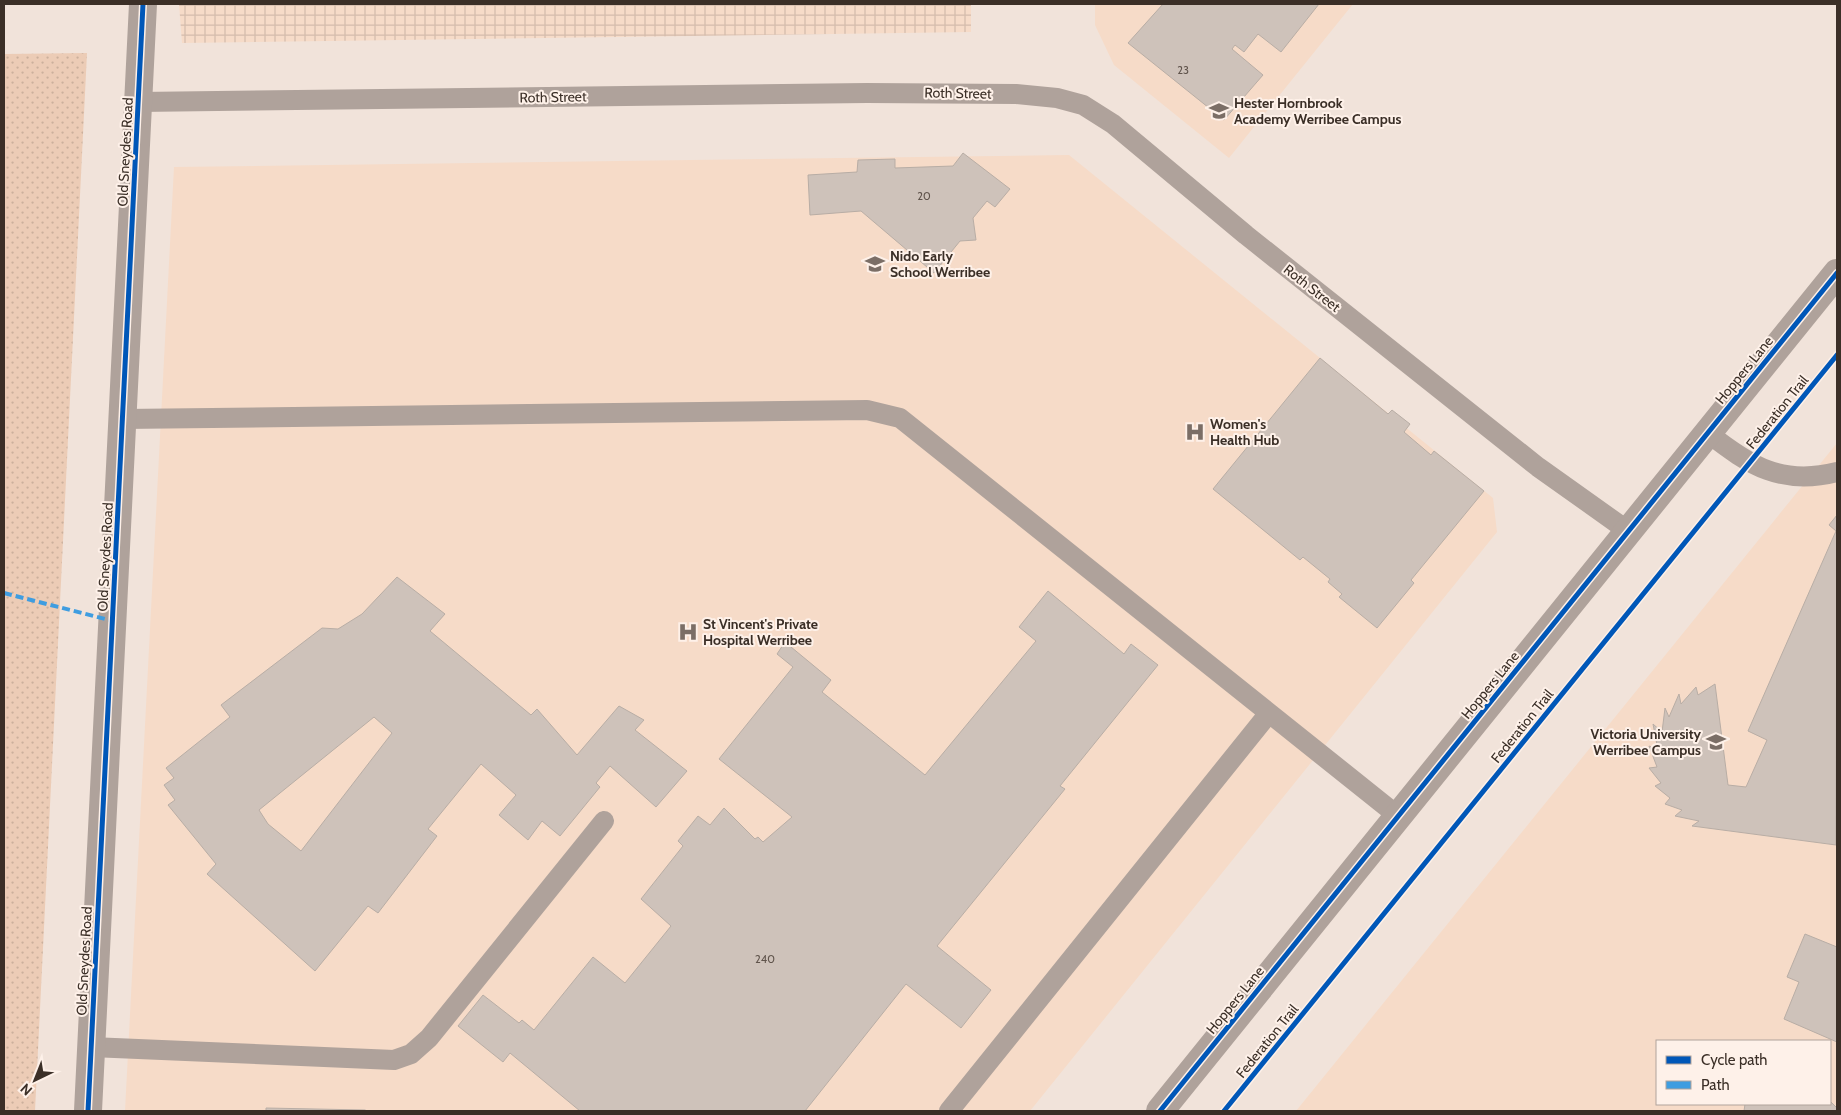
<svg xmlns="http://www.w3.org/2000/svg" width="1841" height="1115" viewBox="0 0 1841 1115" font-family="Cabin,sans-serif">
<defs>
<pattern id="industrial-grid" width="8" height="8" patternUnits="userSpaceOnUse" patternTransform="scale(1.25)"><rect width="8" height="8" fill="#f6dbc8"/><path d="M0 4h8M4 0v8" fill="none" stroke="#d4bcac"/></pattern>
<pattern id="grass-dots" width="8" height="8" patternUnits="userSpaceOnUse" patternTransform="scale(1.25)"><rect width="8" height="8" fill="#ecccb6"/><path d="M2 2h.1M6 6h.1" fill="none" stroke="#cbb09c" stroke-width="1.8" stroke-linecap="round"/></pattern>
</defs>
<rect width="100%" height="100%" fill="#f1e3da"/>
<path fill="#f6dbc8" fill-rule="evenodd" d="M 1095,4 L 1353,4 L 1229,158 L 1114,65 L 1095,25 Z
M 1069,155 L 1493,498 L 1497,532 L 1030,1111 L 125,1111 L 174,167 Z
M 1837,443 L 1837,1111 L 1296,1111 ZM 1657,1041 L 1830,1041 L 1830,1104 L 1657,1104 Z"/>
<path fill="url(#industrial-grid)" d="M 179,4 L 971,4 L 971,32 L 182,43 Z"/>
<path fill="url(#grass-dots)" d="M 87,53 L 35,1111 L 4,1111 L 4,54 Z"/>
<path fill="#cec2ba" stroke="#b8ada5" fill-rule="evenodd" d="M 1163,4 L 1319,4 L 1281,52 L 1258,34 L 1244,52 L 1235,45 L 1232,49 L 1263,75 L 1224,120 L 1128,43 Z
M 963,153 L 1010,189 L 995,207 L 987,201 L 973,218 L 976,240 L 960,241 L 934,273 L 861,211 L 810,215 L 808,175 L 857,172 L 858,160 L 895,159 L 895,168 L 953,166 Z
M 1320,358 L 1388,414 L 1392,410 L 1410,424 L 1404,432 L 1431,455 L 1434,451 L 1484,491 L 1411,580 L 1414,583 L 1377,628 L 1339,597 L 1342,594 L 1328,582 L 1330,579 L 1303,557 L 1300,560 L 1213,489 Z
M 1837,515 L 1836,845 L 1692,826 L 1699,821 L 1675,816 L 1682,810 L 1665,804 L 1670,798 L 1655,786 L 1661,783 L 1649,768 L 1657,767 L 1649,746 L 1658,750 L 1653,724 L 1662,732 L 1665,708 L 1669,717 L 1679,694 L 1681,704 L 1696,687 L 1698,695 L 1715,684 L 1728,785 L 1746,787 L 1767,740 L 1748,731 L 1836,531 L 1829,525 Z
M 397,577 L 445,614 L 430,631 L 531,715 L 537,709 L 577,755 L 619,706 L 644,720 L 635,730 L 687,771 L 656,807 L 610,766 L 596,783 L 600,787 L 560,836 L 542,821 L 528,840 L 499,815 L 516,795 L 481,764 L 428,829 L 437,836 L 378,913 L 368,906 L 315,971 L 207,874 L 216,864 L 168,805 L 175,800 L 164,785 L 174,778 L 166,768 L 230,717 L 221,705 L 322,628 L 338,629 L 362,614 ZM 374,717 L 392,733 L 301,851 L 268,824 L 259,810 Z
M 1048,591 L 1124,654 L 1131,644 L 1158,665 L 1060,786 L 1065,789 L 937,946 L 991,990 L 961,1028 L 906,984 L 805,1111 L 580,1111 L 510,1053 L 503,1062 L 458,1026 L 483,995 L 519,1023 L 522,1020 L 534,1030 L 593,957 L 625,983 L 671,926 L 641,899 L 683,846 L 678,841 L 698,816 L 710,825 L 724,808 L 755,839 L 758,837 L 763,842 L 792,817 L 719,759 L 793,667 L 777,654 L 785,642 L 831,680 L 822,692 L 925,775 L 1036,641 L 1019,627 Z
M 1805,934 L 1837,947 L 1837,1042 L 1784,1019 L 1799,982 L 1787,977 Z
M 1830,1101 L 1837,1108 L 1837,1111 L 1744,1111 L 1745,1104 L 1830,1104 Z
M 266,1108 L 365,1110 L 367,1111 L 266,1111 Z"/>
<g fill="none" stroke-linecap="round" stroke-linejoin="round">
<path stroke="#afa29b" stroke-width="20" d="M 139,102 L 867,93 L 1016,94 L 1057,98 L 1083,105 L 1113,124 L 1246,235 L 1538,467 L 1628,531
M 123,419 L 867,410 L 900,418 L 1398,816
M 1708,433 C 1750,466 1782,486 1837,472
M 91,1047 L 394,1060 L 411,1054 L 429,1038 L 604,821
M 949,1111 L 1269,713"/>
<path stroke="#afa29b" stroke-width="28" d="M 88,1111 L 143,4"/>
<path stroke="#afa29b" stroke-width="28" d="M 1160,1111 L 1837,273"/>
<path stroke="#3f9de0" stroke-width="4" stroke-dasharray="8 4" stroke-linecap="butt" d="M 4,593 L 113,621"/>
<defs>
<path id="cycleway" d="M 88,1111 L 143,4
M 1160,1111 L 1837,273
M 1224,1111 L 1837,355"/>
</defs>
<use href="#cycleway" stroke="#fef1e9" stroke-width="8"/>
<use href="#cycleway" stroke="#0057b8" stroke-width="5"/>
</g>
<defs>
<symbol id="school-bare" viewBox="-9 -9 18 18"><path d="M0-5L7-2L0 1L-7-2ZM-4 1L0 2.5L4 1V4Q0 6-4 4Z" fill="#7b6e66" stroke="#fef1e9" stroke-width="2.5" paint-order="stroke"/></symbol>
<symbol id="hospital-bare" viewBox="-9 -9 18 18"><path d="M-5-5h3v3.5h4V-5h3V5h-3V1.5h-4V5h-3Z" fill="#7b6e66" stroke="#fef1e9" stroke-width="2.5" paint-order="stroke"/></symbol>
<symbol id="university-bare" viewBox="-9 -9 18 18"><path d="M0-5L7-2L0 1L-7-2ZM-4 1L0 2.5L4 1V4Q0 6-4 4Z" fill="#7b6e66" stroke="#fef1e9" stroke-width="2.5" paint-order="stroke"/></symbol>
</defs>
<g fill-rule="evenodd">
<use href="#school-bare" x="1205" y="97" width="28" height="28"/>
<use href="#school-bare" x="861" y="250" width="28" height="28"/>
<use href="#hospital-bare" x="1181" y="418" width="28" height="28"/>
<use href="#hospital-bare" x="674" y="618" width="28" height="28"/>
<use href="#university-bare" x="1702" y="728" width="28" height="28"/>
</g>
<g text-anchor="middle" stroke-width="4" stroke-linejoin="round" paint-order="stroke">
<g font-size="11" fill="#60544c">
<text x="1183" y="74">23</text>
<text x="924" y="200">20</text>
<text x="765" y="963">240</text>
</g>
<g font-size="14" fill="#3b2f27" stroke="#fef1e9">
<text transform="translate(958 93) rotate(1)" y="5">Roth Street</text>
<text transform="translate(553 97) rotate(-1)" y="5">Roth Street</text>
<text transform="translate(125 152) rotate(-87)" y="5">Old Sneydes Road</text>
<text transform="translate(1312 288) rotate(38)" y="5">Roth Street</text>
<text transform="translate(1744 370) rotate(-51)" y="5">Hoppers Lane</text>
<text transform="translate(1777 412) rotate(-51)" y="5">Federation Trail</text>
<text transform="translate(105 557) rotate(-87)" y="5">Old Sneydes Road</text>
<text transform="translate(1490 685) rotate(-51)" y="5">Hoppers Lane</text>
<text transform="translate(1522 726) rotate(-51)" y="5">Federation Trail</text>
<text transform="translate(84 961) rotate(-87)" y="5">Old Sneydes Road</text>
<text transform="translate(1235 1000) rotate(-51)" y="5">Hoppers Lane</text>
<text transform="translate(1267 1041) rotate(-51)" y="5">Federation Trail</text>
</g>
<g font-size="14" font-weight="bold" fill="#3b2f27" stroke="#fef1e9" text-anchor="start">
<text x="1234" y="108">Hester Hornbrook<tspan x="1234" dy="16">Academy Werribee Campus</tspan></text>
<text x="890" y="261">Nido Early<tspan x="890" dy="16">School Werribee</tspan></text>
<text x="1210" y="429">Women's<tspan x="1210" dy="16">Health Hub</tspan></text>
<text x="703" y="629">St Vincent's Private<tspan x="703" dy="16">Hospital Werribee</tspan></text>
<text x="1701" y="739" text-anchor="end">Victoria University<tspan x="1701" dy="16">Werribee Campus</tspan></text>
</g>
</g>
<rect width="1841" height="1115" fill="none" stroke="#3b2f27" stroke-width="10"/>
<rect x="1656" y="1040" width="175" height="65" fill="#fef1e9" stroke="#b0a39b"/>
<rect x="1666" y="1056" width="25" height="8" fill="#0057b8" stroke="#b0a39b"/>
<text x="1701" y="1065" font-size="15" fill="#3b2f27">Cycle path</text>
<rect x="1666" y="1081" width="25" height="8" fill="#3f9de0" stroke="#b0a39b"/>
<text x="1701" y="1090" font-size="15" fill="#3b2f27">Path</text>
<g transform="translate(35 1080) rotate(223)" stroke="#fef1e9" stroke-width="4" paint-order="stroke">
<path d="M0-4L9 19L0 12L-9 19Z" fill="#3b2f27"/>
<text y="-8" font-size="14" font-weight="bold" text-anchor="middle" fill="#3b2f27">N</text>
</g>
</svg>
